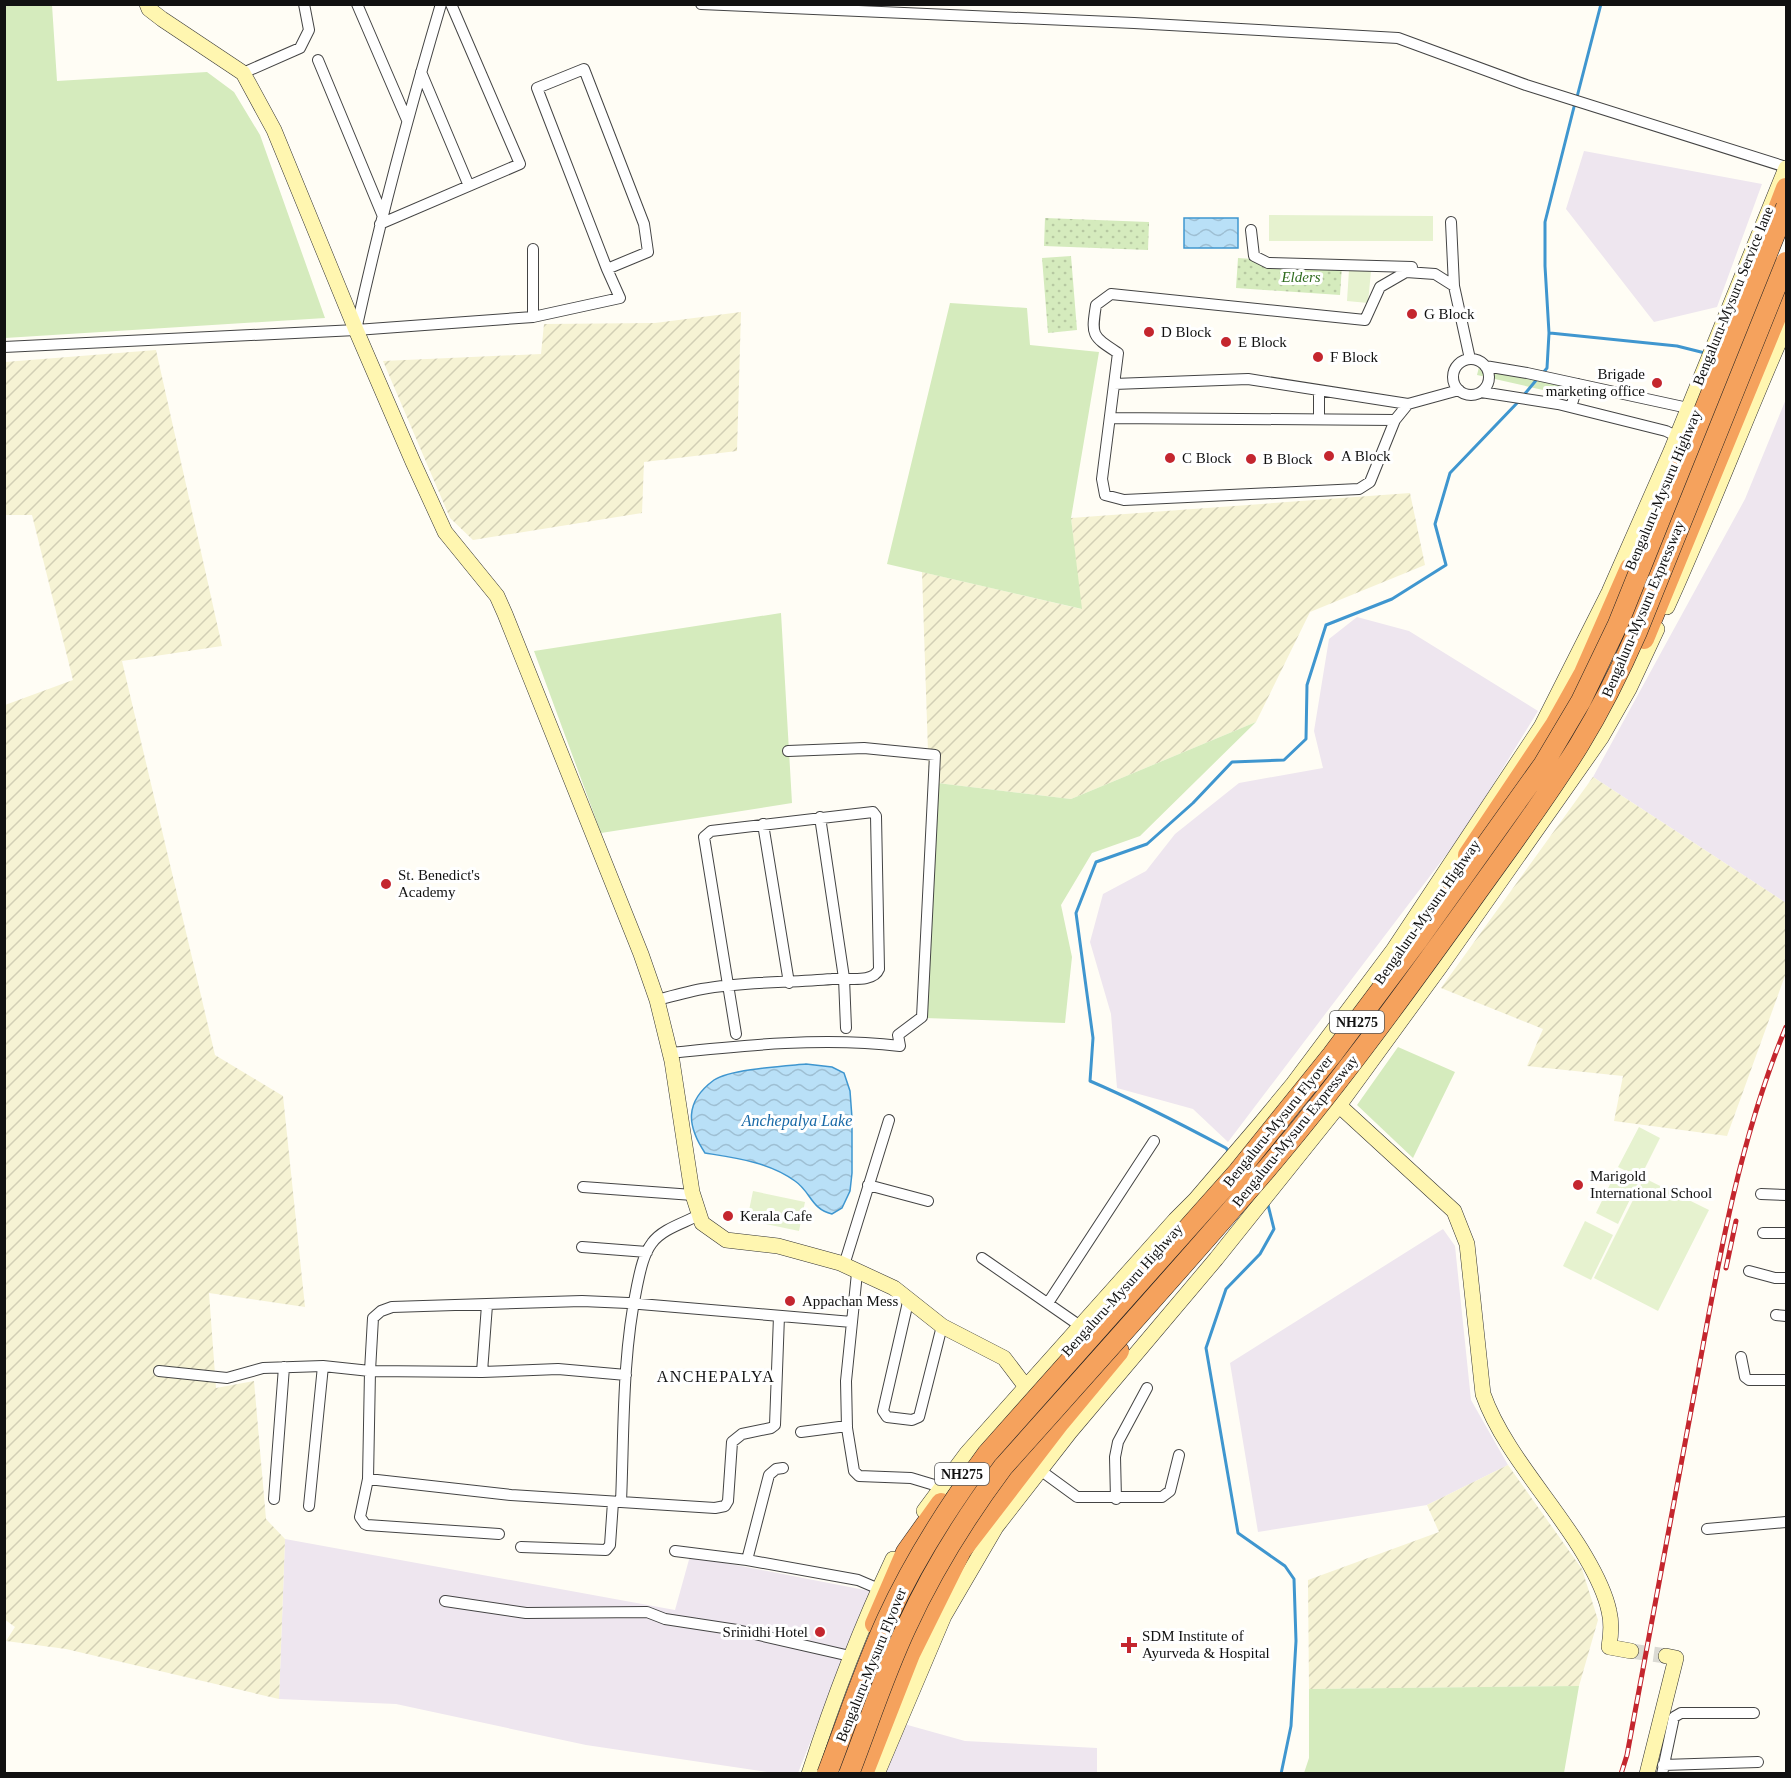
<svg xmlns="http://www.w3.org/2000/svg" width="1791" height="1778" viewBox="0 0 1791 1778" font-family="'Times New Roman',serif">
<defs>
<pattern id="farmland-furrows" width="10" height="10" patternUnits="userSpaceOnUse" patternTransform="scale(1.5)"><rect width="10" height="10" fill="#f6f3d4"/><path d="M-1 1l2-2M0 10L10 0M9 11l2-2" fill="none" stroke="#d2cfb5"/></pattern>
<pattern id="park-dots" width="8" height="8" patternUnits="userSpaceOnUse" patternTransform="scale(1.5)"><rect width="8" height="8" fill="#d5ebbd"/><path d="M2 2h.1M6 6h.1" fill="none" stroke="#b6c8a1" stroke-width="1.8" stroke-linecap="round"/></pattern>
<pattern id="water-waves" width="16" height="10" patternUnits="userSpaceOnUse" patternTransform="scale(1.5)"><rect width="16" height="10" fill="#b9e0f7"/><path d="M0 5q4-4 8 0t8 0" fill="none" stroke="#9ebfd3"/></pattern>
</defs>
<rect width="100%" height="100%" fill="#fffdf5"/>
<path fill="#eee6ef" d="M 1584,151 L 1762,184 L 1717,307 L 1654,322 L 1566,209 Z
M 1786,399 L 1786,903 L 1593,777 L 1745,499 Z
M 1357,617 L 1409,631 L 1538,711 L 1465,830 L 1228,1142 L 1193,1109 L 1117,1088 L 1111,1014 L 1090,942 L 1103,894 L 1146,871 L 1175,834 L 1239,783 L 1323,768 L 1314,731 L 1329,639 Z
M 1443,1229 L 1455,1246 L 1471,1400 L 1508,1465 L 1427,1505 L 1258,1532 L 1230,1363 Z
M 285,1539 L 675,1610 L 690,1556 L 870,1591 L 798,1773 L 774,1773 L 586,1745 L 396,1704 L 279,1699 Z
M 904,1724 L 965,1741 L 1097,1748 L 1097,1773 L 885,1774 Z"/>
<path fill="url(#farmland-furrows)" d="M 741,312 L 737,451 L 644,462 L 642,513 L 473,540 L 450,518 L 383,361 L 541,354 L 544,324 L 655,323 Z
M 156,350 L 222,646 L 122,661 L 215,1055 L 283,1096 L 305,1307 L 209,1293 L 216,1388 L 254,1381 L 266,1519 L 285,1539 L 279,1699 L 66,1649 L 6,1641 L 15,1627 L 4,1619 L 5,705 L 73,680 L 32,515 L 5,515 L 5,362 Z
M 1410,493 L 1425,565 L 1310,612 L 1256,722 L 1071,799 L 929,782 L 922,572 L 1081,609 L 1071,518 Z
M 1593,777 L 1786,903 L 1786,973 L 1727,1136 L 1614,1121 L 1623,1076 L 1527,1066 L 1543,1029 L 1441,988 Z
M 1508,1465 L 1582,1569 L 1598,1620 L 1579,1686 L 1309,1689 L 1308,1580 L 1439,1532 L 1427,1505 Z"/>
<path fill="#d5ebbd" d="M 5,4 L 52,5 L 57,81 L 207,72 L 234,92 L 260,135 L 325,318 L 5,338 Z
M 950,303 L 1027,308 L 1030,345 L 1099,352 L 1071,518 L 1082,609 L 887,564 Z
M 1479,367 L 1563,386 L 1561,394 L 1477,375 Z
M 781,613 L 792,803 L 601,833 L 534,651 Z
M 1256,722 L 1140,836 L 1092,853 L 1061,905 L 1072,957 L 1065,1023 L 925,1018 L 929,782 L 1071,799 Z
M 1398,1047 L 1455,1072 L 1413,1158 L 1357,1105 Z
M 1579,1686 L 1564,1773 L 1304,1773 L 1309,1758 L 1309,1689 Z"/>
<path fill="url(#park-dots)" d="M 1045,218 L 1149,222 L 1148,250 L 1044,246 Z
M 1071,256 L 1077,330 L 1048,333 L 1042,258 Z
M 1238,258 L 1342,265 L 1340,295 L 1236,288 Z"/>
<path fill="#e6f2cf" d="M 1269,215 L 1433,216 L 1433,241 L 1269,241 Z
M 1349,270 L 1371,271 L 1368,303 L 1347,301 Z
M 1639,1127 L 1660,1138 L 1640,1178 L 1618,1167 Z
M 1616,1172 L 1638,1183 L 1618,1224 L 1596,1213 Z
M 1644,1178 L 1709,1210 L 1658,1311 L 1594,1278 Z
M 753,1191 L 805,1202 L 799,1231 L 747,1220 Z
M 1585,1221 L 1613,1235 L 1591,1280 L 1563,1266 Z"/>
<path fill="url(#water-waves)" stroke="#3f96cf" stroke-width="1.5" d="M 1184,218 L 1238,218 L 1238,248 L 1184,248 Z
M 806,1064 L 832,1067 L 844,1073 L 850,1091 L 852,1118 L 852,1173 L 850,1191 L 842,1208 L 832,1214 C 811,1209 811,1192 795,1181 C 769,1162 736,1158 705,1153 C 687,1126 684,1102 714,1080 C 730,1069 785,1066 806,1064 Z"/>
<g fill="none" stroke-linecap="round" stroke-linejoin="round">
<path stroke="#3f96cf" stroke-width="3" d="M 1577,97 L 1601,4
M 1550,333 L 1677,346 L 1705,353
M 1543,373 L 1547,368 L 1549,333 L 1545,266 L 1545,222 L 1575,103
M 1523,396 L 1538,378
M 1230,1153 L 1226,1148 C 1181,1124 1137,1101 1090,1081 L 1093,1038 L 1076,913 L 1096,862 L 1147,844 L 1193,803 L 1232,762 L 1284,760 L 1306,739 L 1307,685 L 1326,625 L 1392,599 L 1446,565 L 1435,524 L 1450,473 L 1519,401
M 1268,1205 L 1274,1229 L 1260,1254 L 1226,1289 L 1206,1348 L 1238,1533 L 1285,1566 L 1294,1579 L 1296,1641 L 1291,1726 L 1281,1774"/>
<path stroke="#dbdad3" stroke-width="15" stroke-dasharray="15 8" stroke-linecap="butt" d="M 1631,1651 L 1666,1656"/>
<defs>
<path id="street" d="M 357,4 L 407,120
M 701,4 L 1134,23 L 1398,38 L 1526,85 L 1786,167
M 318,60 L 382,214
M 421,72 L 469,186
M 243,73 L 300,48 L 309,30 L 304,4
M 1451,222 L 1454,286 L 1470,359
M 380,224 L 520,164 L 451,4
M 1251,230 L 1254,256 L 1268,263 L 1412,267
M 533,249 L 533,317
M 1454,286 L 1435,274 L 1406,272 L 1380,287 L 1365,320 L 1111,294 L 1096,305 C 1091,336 1092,336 1118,353 L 1102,479 L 1105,495 L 1124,500 L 1359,489 L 1370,482 L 1395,420 L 1408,404 L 1459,390
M 356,330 C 380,220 409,112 441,4
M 4,347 L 356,330 L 533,317 L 620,298 L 607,269 L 537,88 L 584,69 L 644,224 L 648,252 L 607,269
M1453 377a18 18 0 1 1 36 0a18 18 0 1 1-36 0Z
M 1485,366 L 1527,373 L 1688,408
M 1114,384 L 1248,379 L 1408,404
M 1319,391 L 1319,419
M 1481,392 L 1558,404 L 1666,431 L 1676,436
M 1571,407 L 1578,384
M 1110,418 L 1395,420
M 820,817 L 844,978 L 846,1028
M 763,824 L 789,983
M 657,1000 C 672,996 687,992 702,989 C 744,981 789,983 832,979 C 846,977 873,984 879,969 L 876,816 L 873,812 L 711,831 L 704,837 L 736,1034
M 670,1053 C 746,1045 824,1037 900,1046 L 898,1035 L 922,1017 L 935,755 L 864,748 L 788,751
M 868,1185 L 928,1201
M 583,1187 L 693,1195
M 1761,1194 L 1786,1195
M 1763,1233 L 1786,1233
M 582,1247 L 647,1252
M 982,1258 L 1086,1330
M 844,1265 L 889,1120
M 1749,1271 L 1775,1278 L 1786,1278
M 857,1273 L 846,1381 L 847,1428 L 854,1471 L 859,1476 L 911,1478 L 941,1487
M 908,1302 L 883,1411 L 887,1417 L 912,1420 L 919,1417 L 942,1326
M 1048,1303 L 1154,1141
M 1776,1315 L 1786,1316
M 1741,1357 L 1745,1377 L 1749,1380 L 1786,1380
M 159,1371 L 227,1378 L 263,1368 L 323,1366 L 370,1371 L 482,1372 L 558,1369 L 626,1375
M 482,1372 L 487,1305
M 801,1432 L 847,1426
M 1040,1470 L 1077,1497 L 1162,1497 L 1170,1491 L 1179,1455
M 368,1479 L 511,1495 L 715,1508 L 725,1506 L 728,1501 L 732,1442 L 742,1434 L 771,1428 L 775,1425 L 779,1316
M 274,1499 L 284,1367
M 1116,1499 L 1115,1457 L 1118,1442 L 1147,1388
M 621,1502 C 624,1431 622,1357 637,1286 C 640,1272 643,1255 652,1243 C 662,1229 684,1223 699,1215
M 309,1506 L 323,1366
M 1707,1529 L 1786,1522
M 499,1534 L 367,1525 L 365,1524 L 360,1517 L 368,1479 L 370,1371 L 373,1318 L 381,1311 L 392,1307 L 582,1301 L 628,1303 L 852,1322
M 521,1547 L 606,1550 L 610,1545 L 613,1502
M 675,1551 L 747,1560 L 858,1580 L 879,1589
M 747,1560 L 769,1475 L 776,1469 L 783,1468
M 445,1601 L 526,1613 L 647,1612 L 665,1619 L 737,1630 L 850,1656
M 1663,1765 L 1758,1762
M 1662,1774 L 1674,1717 L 1681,1713 L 1754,1713"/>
<path id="secondary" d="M 147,4 L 149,9 L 162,19 L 243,73 L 274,130 L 356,330 L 413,462 L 445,532 L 497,596 L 505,614 L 641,954 L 657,1000 L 672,1061 L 692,1192 L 702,1223 L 726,1240 L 778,1246 L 840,1263 L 894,1288 L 942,1326 L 1004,1358 L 1026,1387 L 1070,1432
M 1667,607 C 1708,517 1743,424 1783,333 L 1786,320
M 1332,1099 L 1454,1211 L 1467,1244 L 1483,1394 C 1503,1451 1555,1504 1585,1556 C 1595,1573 1605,1592 1609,1611 C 1612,1623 1611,1635 1609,1647 L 1631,1651
M 924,1511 L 967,1453 L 1175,1220 L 1195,1200 L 1260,1124 L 1293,1084 L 1394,949 L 1541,727 L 1609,592 L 1671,451 L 1786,168
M 809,1774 C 833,1700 860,1629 893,1559
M 877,1774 L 944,1616 L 996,1527 L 1070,1432 L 1216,1259 L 1340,1104 L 1440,967 L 1601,738 L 1629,689 L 1657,629
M 1647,1774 L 1676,1658 L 1666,1656"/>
<path id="highway" d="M 1773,222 L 1786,188
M 1644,639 L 1786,293
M 1468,855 L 1555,725 L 1584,673 L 1630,568
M 875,1624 L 906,1552 L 941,1503
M 863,1774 L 910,1654 L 961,1551 L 1060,1422 L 1119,1351"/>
</defs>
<use href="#street" stroke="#444" stroke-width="12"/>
<use href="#secondary" stroke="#333" stroke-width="16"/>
<use href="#highway" stroke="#222" stroke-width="21"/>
<use href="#street" stroke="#fff" stroke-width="10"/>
<use href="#secondary" stroke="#fff6b0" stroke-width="15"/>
<use href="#highway" stroke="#f5a25d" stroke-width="20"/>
<defs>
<path id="rail" d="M 1726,1268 L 1736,1221
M 1621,1774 L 1627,1755 C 1650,1631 1673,1507 1696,1384 C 1718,1263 1739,1140 1786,1027"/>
</defs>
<use href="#rail" stroke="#c4262e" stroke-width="5"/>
<use href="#rail" stroke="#fff" stroke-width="3" stroke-dasharray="9" stroke-linecap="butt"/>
<defs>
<path id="highway-bridge" d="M 827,1774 C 847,1722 864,1669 887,1619 C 914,1560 948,1507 987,1454 L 1237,1173 L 1332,1055 L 1418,940 L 1543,765 L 1581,701 L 1618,624 L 1786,207
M 849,1774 C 868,1725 884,1675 906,1628 C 932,1571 965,1518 1003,1467 C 1086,1374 1170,1281 1252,1186 C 1329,1097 1399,1001 1468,905 C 1505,853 1545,800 1579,745 C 1601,709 1620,671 1637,632 L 1786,262"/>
</defs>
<use href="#highway-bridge" stroke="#222" stroke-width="21" stroke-linecap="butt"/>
<use href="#highway-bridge" stroke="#f5a25d" stroke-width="20"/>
</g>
<g fill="#c4262e" stroke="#fff" stroke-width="2">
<circle cx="1412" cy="314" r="6"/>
<circle cx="1149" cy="332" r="6"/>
<circle cx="1226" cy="342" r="6"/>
<circle cx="1318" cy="357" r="6"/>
<circle cx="1657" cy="383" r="6"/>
<circle cx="1329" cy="456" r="6"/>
<circle cx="1170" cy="458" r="6"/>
<circle cx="1251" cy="459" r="6"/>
<circle cx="386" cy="884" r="6"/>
<circle cx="1578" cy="1185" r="6"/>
<circle cx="728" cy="1216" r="6"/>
<circle cx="790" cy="1301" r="6"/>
<circle cx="820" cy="1632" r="6"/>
<path d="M1126 1636h6v6h6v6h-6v6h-6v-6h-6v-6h6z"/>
</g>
<g text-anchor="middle" stroke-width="6" stroke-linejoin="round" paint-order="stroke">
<g fill="#fff" stroke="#585858" stroke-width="1.5">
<rect x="1330" y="1011" width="54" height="22" rx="4.5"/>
<rect x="935" y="1463" width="54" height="22" rx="4.5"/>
</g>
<g font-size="14" font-weight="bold" fill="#111">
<text x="1357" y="1027">NH275</text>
<text x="962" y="1479">NH275</text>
</g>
<g font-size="15" font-style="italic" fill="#2f6b1f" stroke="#fff">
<text x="1301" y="282">Elders</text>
</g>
<g font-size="15" fill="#111" stroke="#fff">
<text transform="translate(1733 296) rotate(-68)" y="5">Bengaluru-Mysuru Service lane</text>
<text transform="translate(1663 490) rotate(-67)" y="5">Bengaluru-Mysuru Highway</text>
<text transform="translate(1643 609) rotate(-67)" y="5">Bengaluru-Mysuru Expressway</text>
<text transform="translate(1427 912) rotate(-55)" y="5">Bengaluru-Mysuru Highway</text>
<text transform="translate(1278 1121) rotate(-51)" y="5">Bengaluru-Mysuru Flyover</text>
<text transform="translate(1295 1131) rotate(-51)" y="5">Bengaluru-Mysuru Expressway</text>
<text transform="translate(1122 1290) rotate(-48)" y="5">Bengaluru-Mysuru Highway</text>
<text transform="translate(871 1665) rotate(-68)" y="5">Bengaluru-Mysuru Flyover</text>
</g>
<g font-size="15" fill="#111" stroke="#fff" text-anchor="start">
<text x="1424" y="319">G Block</text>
<text x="1161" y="337">D Block</text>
<text x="1238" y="347">E Block</text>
<text x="1330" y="362">F Block</text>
<text x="1645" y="379" text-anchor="end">Brigade<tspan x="1645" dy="17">marketing office</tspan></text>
<text x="1341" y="461">A Block</text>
<text x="1182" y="463">C Block</text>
<text x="1263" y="464">B Block</text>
<text x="398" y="880">St. Benedict's<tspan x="398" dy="17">Academy</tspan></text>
<text x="1590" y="1181">Marigold<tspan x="1590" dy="17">International School</tspan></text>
<text x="740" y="1221">Kerala Cafe</text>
<text x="802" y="1306">Appachan Mess</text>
<text x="808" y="1637" text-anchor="end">Srinidhi Hotel</text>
<text x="1142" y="1641">SDM Institute of<tspan x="1142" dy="17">Ayurveda &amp; Hospital</tspan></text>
</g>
<g font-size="16" font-style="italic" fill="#1768a6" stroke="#fff">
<text x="797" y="1126">Anchepalya Lake</text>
</g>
<g font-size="16" letter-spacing="1.5" fill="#111" stroke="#fff">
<text x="716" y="1382">ANCHEPALYA</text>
</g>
</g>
<rect width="1791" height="1778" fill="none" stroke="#111111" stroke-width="12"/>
</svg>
